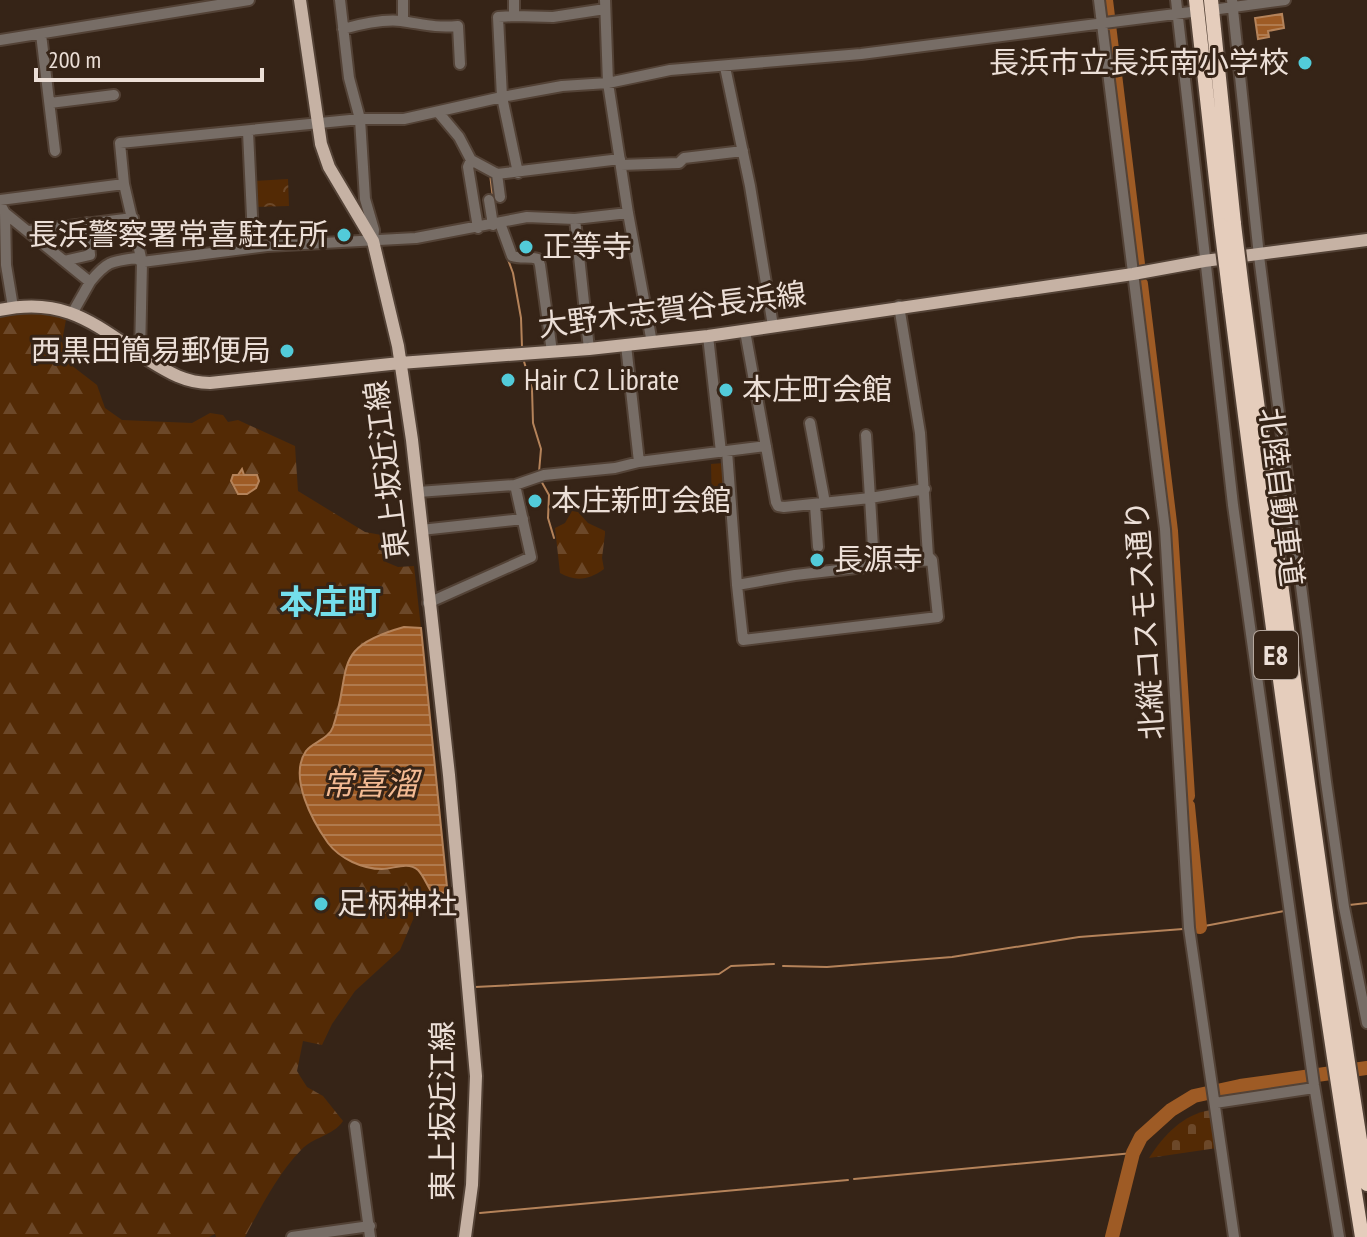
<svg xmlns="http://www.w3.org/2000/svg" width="1367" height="1237" viewBox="0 0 1367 1237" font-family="'PT Sans Narrow','Noto Sans JP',sans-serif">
<defs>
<pattern id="forest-firs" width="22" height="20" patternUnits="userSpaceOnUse" patternTransform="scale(2)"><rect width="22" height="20" fill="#532a05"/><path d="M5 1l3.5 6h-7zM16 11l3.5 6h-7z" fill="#6c4829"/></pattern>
<pattern id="cemetery-stones" width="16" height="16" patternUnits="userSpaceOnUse" patternTransform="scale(2)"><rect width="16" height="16" fill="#532a05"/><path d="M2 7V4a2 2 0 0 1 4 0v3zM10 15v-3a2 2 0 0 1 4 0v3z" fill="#6c4829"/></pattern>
<pattern id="park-crowns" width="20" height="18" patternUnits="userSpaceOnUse" patternTransform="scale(2)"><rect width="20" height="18" fill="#532a05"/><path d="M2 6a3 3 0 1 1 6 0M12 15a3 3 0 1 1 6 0" fill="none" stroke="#6c4829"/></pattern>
<pattern id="water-rules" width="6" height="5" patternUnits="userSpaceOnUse" patternTransform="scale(2)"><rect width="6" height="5" fill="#9e5b25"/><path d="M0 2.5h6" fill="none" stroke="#b07a4e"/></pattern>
</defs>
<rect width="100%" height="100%" fill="#362417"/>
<path fill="url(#forest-firs)" d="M 33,311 L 67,314 L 62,342 L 65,354 L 71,365 L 97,385 L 105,408 L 122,420 L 192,423 L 210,413 L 223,415 L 228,422 L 238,420 L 295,446 L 298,491 L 365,532 L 387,536 L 386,562 L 398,567 L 414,566 L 421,628 L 404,627 L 336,713 L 332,731 L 306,752 L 305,800 L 330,845 L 381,869 L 407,865 L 419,871 L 431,891 L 424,894 L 400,950 L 355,991 L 332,1024 L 322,1045 L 303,1041 L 297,1071 L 300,1076 L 307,1087 L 323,1096 L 343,1121 C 333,1136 313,1137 301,1150 C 277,1175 261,1207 245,1237 L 216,1237 L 215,1234 L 209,1237 L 0,1237 L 0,314 Z
M 572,511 L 578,512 L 588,523 L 605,531 L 605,534 L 602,558 L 604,569 C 589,580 576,582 560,573 L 555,528 L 565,523 Z"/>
<path fill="url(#cemetery-stones)" d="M 1211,1110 L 1217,1148 L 1149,1158 C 1164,1135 1183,1114 1211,1110 Z"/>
<path fill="url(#park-crowns)" d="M 288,179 L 289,206 L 255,207 L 253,181 Z
M 724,463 L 727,506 L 712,508 L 711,464 Z"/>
<path fill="url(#water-rules)" stroke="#b5835a" stroke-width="2" d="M 1282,14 L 1284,28 L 1268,31 L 1269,37 L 1258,39 L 1255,18 Z
M 242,469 L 244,475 L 257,475 L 259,481 L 256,488 L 247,494 L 238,494 L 231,481 L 233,475 L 238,475 Z
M 404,627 L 421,628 L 447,887 L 445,893 L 431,891 C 427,885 423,875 418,870 C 407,861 394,869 382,869 C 363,869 340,859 328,843 C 313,822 288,777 306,751 C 313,742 329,739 333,727 C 353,669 329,648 404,627 Z"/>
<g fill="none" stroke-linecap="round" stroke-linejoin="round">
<path stroke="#b5835a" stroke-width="2" d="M 490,174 L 493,199
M 498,233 L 513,273 L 521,318 L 522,347
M 523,358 L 532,389 L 533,423 L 541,449 L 539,472
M 540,479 L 549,495 L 548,518 L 554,538
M 1349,905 L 1367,903
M 1194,928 L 1284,911
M 783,966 L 827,967 L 952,957 L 1079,937 L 1183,929
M 475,987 L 719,974 L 731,966 L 774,964
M 854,1179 L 1133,1153
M 480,1213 L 848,1180"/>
<path stroke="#9e5b25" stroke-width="14" d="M 1106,0 L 1138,264
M 1141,284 L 1171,531 L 1188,796
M 1188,806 L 1200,927
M 1112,1237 L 1133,1153 L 1141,1137 L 1171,1110 L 1194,1096 L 1240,1086 L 1367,1068"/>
<defs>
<path id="minor" d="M 340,0 L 349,78 L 360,119 L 404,119 L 502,97 L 562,86 L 608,83 L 670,70 L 861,54 L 1191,12
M 514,0 L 514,16 L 553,17 L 605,9
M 605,0 L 608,83 L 628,213 L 652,343
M 1099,0 L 1165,529 L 1189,928 L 1234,1237
M 1176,0 L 1233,505 L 1314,1085 L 1339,1237
M 1232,0 L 1259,256 L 1326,782 L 1344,907 L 1367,1023
M 1219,9 L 1285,0
M 514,16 L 498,17 L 502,97 L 518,173
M 403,21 L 403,0
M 343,29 C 361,24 382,19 401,21 C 423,24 434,28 458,26 L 460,64
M 41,34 L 55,151
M 0,40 L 249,0
M 725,67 L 750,186 L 773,326
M 50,103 L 114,95
M 438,112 L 459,137 L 471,160 L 497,174 L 620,159
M 248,132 L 253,237 L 258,247
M 471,160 L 468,167 L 478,228
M 621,165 L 679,163 L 684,158 L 743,151
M 497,174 L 500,197
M 0,200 L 124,184
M 489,200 L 493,225
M 0,204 L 5,213 L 90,282 L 73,312
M 5,213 L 6,265 L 13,307
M 575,219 L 589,349
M 500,223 L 512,256 C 521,259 529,256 538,259 L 540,265 L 552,352
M 29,231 L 133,218
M 64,261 L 90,255 L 87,223
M 90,282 C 106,262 111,261 136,258 L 142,262 L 267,246 L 416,238 L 527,217 L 575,219 L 628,213
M 899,306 L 920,433 L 928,556 L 932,560 L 938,617 L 743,640 L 737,585 L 795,575 L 865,567 L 874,564 L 932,560
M 745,331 L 776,502 L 778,506 L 784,507 L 870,498 L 874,564
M 708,336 L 721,452
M 626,345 L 639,462
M 140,354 L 142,262 L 124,184 L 120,143 L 360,119 L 365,199 L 374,230 L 373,241
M 810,423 L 825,503
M 866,435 L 870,498 L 925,489
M 727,451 L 737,585
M 418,492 L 515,485 L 544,475 L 615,468 L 639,462 L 766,446
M 815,505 L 818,547
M 421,530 L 523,519
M 428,603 L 531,557 L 515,485
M 1215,1103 L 1314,1088
M 355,1126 L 370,1237
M 292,1237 L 370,1226"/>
<path id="major" d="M 300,0 L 321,144 L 329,167 L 373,241 L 398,346 L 412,440 L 449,775 L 476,1076 L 472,1185 L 465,1237
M 0,310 C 66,296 95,325 147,359 C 168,372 185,383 210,383 L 400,363 L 589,349 L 708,336 L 1133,274 L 1204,261 L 1367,240"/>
<path id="highway" d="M 1196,0 L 1221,225
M 1211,0 L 1234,224
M 1242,289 C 1282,587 1319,886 1367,1184
M 1229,290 C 1269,607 1311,922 1362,1237"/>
</defs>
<use href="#minor" stroke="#534236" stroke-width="14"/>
<use href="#major" stroke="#534236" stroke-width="16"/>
<use href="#highway" stroke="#534236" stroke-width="18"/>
<use href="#minor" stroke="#776d66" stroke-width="10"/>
<use href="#major" stroke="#c6b2a4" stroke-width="12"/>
<use href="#highway" stroke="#e5cdbc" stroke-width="14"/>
<defs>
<path id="highway-bridge" d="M 1234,224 L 1242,289
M 1221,225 L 1229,290"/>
</defs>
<use href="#highway-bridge" stroke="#534236" stroke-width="18" stroke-linecap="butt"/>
<use href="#highway-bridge" stroke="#e5cdbc" stroke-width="14"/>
</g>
<g fill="#52cbd9" stroke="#362417" stroke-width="3">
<circle cx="1305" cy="63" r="8"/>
<circle cx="344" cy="235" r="8"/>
<circle cx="526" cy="247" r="8"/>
<circle cx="287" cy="351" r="8"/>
<circle cx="508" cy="380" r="8"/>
<circle cx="726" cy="390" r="8"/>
<circle cx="535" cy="501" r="8"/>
<circle cx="817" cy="560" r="8"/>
<circle cx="321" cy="904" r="8"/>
</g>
<g text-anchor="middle" stroke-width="6" stroke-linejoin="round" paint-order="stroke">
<rect fill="#362417" stroke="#b5a79d" stroke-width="2" x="1254" y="631" width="44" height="48" rx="6"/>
<g font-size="28" font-weight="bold" fill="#ecdfd7">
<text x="1276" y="665">E8</text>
</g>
<g font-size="30" fill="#ecdfd7" stroke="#362417" text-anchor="start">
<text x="1289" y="73" text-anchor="end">長浜市立長浜南小学校</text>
<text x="328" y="245" text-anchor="end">長浜警察署常喜駐在所</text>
<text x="542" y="257">正等寺</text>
<text x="271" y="361" text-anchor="end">西黒田簡易郵便局</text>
<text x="524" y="390">Hair C2 Librate</text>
<text x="742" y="400">本庄町会館</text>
<text x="551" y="511">本庄新町会館</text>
<text x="833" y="570">長源寺</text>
<text x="337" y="914">足柄神社</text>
</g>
<g font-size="30" fill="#ecdfd7" stroke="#362417">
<text transform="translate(672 310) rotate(-7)" y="10">大野木志賀谷長浜線</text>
<text transform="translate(387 470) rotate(-97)" y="10">東上坂近江線</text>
<text transform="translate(1281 497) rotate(83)" y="10">北陸自動車道</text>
<text transform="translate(1145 620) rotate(-94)" y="10">北縦コスモス通り</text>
<text transform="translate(443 1111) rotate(-90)" y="10">東上坂近江線</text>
</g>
<g font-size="32" font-style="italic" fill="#f3ba93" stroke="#362417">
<text x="370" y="795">常喜溜</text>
</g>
<g font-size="34" font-weight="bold" fill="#74deeb" stroke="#362417">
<text x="330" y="614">本庄町</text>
</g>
</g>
<path d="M36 68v12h226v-12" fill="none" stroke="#ecdfd7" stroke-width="4"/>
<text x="48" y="68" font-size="24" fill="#ecdfd7" stroke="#362417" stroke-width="6" paint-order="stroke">200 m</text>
</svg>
